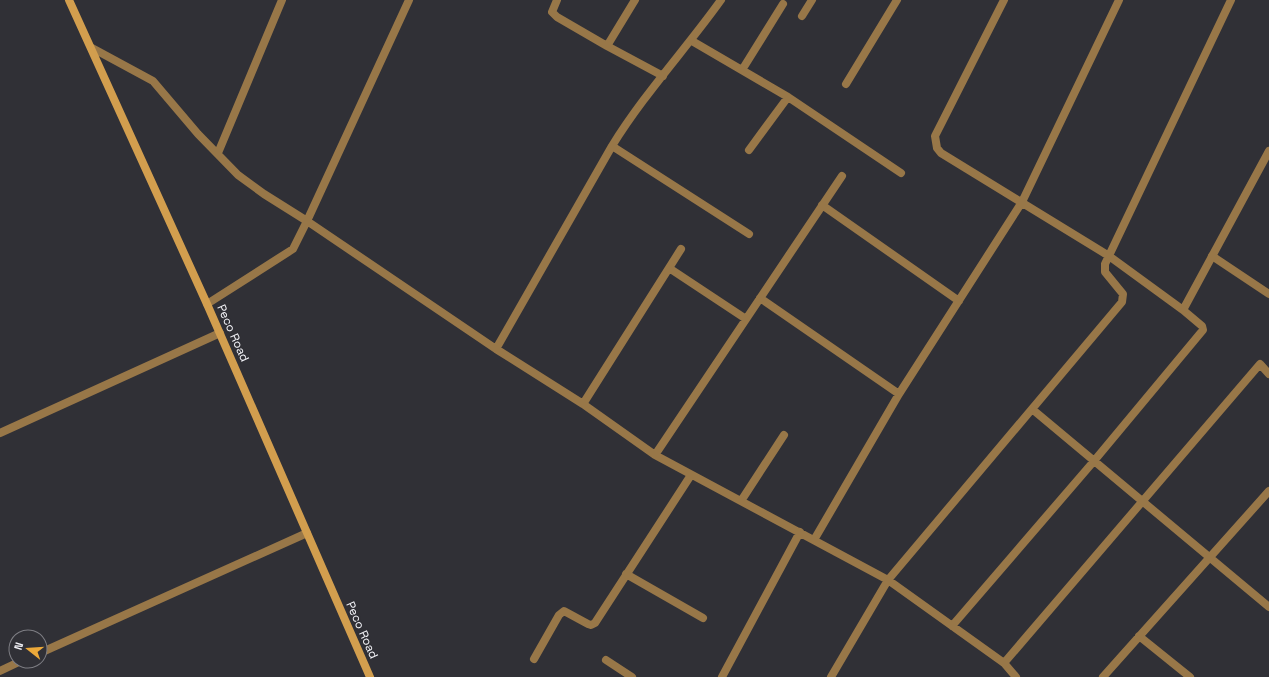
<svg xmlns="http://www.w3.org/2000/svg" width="1269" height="677" viewBox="0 0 1269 677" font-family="'Space Grotesk',sans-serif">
<rect width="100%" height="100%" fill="#303036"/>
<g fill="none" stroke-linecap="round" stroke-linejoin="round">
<path stroke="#987748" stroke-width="8" d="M 1212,256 L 1269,294"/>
<path stroke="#987748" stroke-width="8" d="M 557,0 L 552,12 L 557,17 L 607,46 L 663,76
M 721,0 C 686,49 644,94 612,146 L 749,234
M 802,16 L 812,0
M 692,41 L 788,97 L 901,173
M 607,46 L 635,0
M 92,48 L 153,81 L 198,134 L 238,175 L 264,194 L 307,221 L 496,349 L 583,404 L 655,455 L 888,580 L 1004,663 L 1016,677
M 742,70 L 783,4
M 846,84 L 897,0
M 749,150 L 788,97
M 218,153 L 282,0
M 822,205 L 959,301
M 669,268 L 746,319
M 760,298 L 899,394
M 207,304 L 293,249 L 307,221 L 409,0
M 1183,310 L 1269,151
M 496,349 L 612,146
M 583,404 L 681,249
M 1032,409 L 1269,607
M 0,433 L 220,333
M 655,455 L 842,176
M 741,501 L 784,435
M 814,540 L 899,394 L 1022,202 L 1119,0
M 626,574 L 703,618
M 952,626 L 1094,461 L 1203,330 L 1202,326 L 1183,310 L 1109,256 L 941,153 L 937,148 L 935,136 L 1004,0
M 1139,636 L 1190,677
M 40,653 L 307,533
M 534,659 L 559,615 L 564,611 L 588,624 L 591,625 L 595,623 L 691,475
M 606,660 L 632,677
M 1004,663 L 1260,364 L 1269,374
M 0,671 L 21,661
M 722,677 L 800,532
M 831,677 L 888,580 L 1122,302 L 1123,294 L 1105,272 L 1105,264 L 1231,0
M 1103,677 L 1269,491"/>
<path stroke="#d29e4e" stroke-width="8" d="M 69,0 L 207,304 L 370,677"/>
</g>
<g text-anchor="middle" stroke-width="3" stroke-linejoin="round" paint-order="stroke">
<g font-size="12" fill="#f4f4f9" stroke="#303036">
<text transform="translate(233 333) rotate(66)" y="4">Peco Road</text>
<text transform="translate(362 630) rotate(66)" y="4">Peco Road</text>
</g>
</g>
<g transform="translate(28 649) rotate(287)"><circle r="19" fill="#303036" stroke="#7e7e84"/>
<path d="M0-3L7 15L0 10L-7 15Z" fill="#eca93a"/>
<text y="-6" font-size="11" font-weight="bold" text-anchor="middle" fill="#f4f4f9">N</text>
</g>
</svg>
